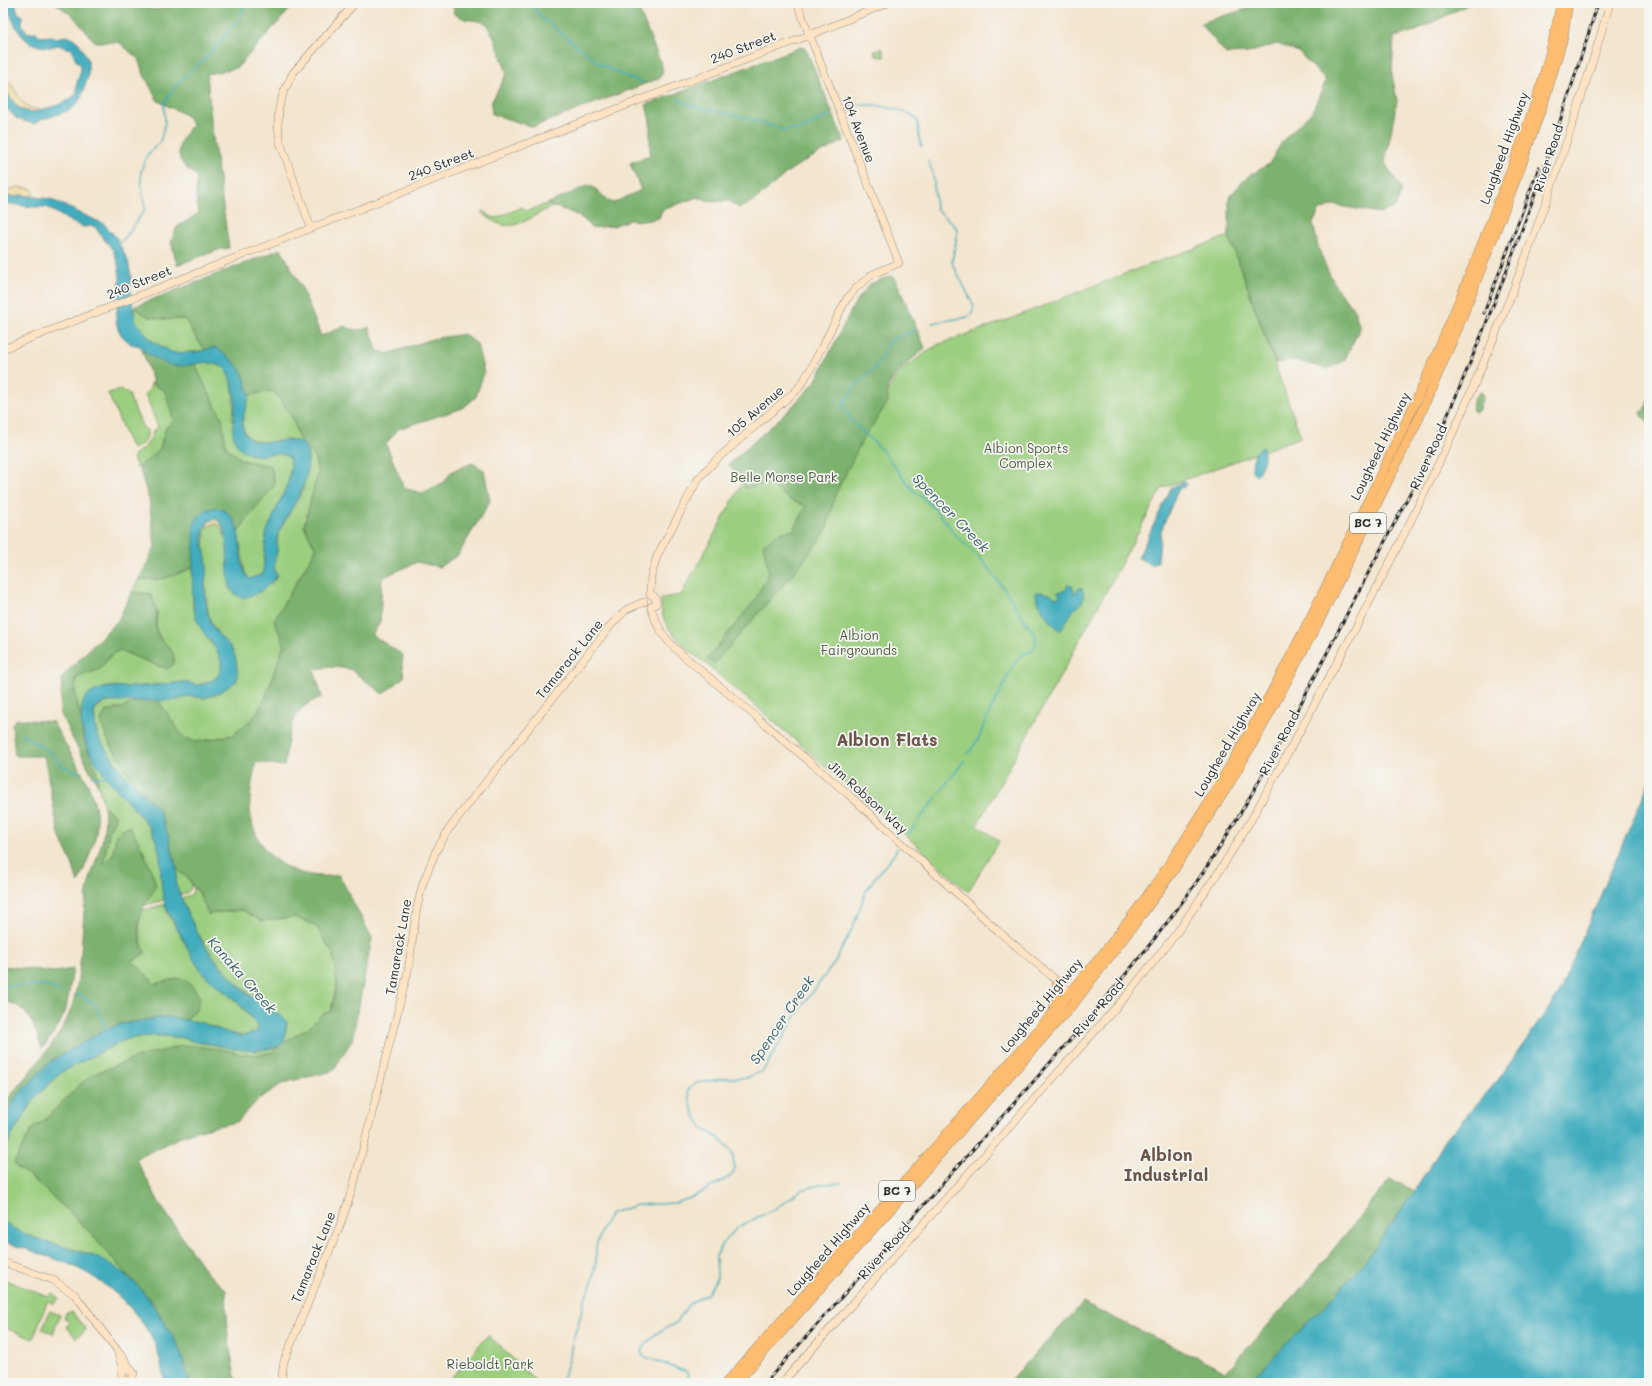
<svg xmlns="http://www.w3.org/2000/svg" width="1652" height="1386" viewBox="0 0 1652 1386" font-family="Mali,sans-serif">
<rect width="100%" height="100%" fill="#f6f6f2"/>
<filter id="ink" filterUnits="userSpaceOnUse"><feTurbulence type="fractalNoise" baseFrequency=".025" numOctaves="2"/><feDisplacementMap in="SourceGraphic" scale="8" xChannelSelector="R" yChannelSelector="G"/><feConvolveMatrix kernelMatrix="1 2 1 2 8 2 1 2 1" color-interpolation-filters="sRGB"/></filter>
<filter id="wash" filterUnits="userSpaceOnUse"><feTurbulence type="fractalNoise" baseFrequency=".012" numOctaves="4" result="noise"/><feDisplacementMap in="SourceGraphic" scale="16" xChannelSelector="R" yChannelSelector="G"/><feGaussianBlur stdDeviation="0.9" result="paint"/><feColorMatrix in="noise" values="0 0 0 0 0 0 0 0 0 0 0 0 0 0 0 0 0 1.4 0 .05"/><feComposite in="paint" operator="in"/></filter>
<g filter="url(#wash)">
<rect width="100%" height="100%" fill="#f3e5ce"/>
<path fill="#9bce7f" stroke="#637c55" d="M 882,48 L 885,57 L 876,56 L 874,51 Z
M 547,204 L 557,207 C 549,207 543,211 536,215 C 513,229 502,230 481,212 L 483,211 L 490,216 L 496,218 L 522,207 L 527,211 Z
M 1229,236 L 1301,437 L 1162,488 L 1061,675 L 977,825 L 999,841 L 968,892 L 893,824 L 703,661 C 684,648 656,624 662,598 L 681,595 L 743,482 L 731,468 L 843,464 L 900,371 L 937,345 L 1007,320 L 1140,268 Z
M 133,307 L 149,317 L 164,319 L 185,319 L 193,333 L 205,350 L 184,353 L 173,353 L 152,341 L 136,322 Z
M 209,362 L 225,368 C 234,385 236,401 232,420 L 260,455 L 284,453 L 289,457 L 291,466 L 288,483 L 266,533 L 263,574 L 250,579 L 245,573 L 238,532 L 255,508 L 275,485 L 271,466 L 241,460 L 226,447 L 222,418 L 202,380 L 195,363 Z
M 151,383 L 165,391 L 174,421 L 162,439 L 160,449 L 137,469 L 133,457 L 134,454 C 146,448 150,442 154,429 L 156,430 L 158,427 L 145,394 L 150,389 Z
M 121,390 L 128,393 L 130,396 L 130,398 L 143,428 L 147,430 C 149,440 141,446 132,449 L 125,434 L 108,393 Z
M 274,391 L 293,419 L 298,437 L 302,443 L 314,456 L 318,472 L 304,526 L 316,549 L 274,620 L 284,644 L 265,699 L 254,717 L 233,735 L 197,742 L 183,737 L 158,700 L 177,700 L 190,696 L 204,698 L 215,695 L 237,681 L 229,645 L 219,635 L 212,625 L 208,611 L 205,583 L 207,567 L 204,550 L 205,528 L 210,525 L 216,523 C 232,532 228,573 230,590 L 272,583 L 278,575 L 275,573 L 274,558 L 277,552 L 278,533 L 304,488 L 292,439 C 271,442 238,449 243,416 C 244,409 247,401 249,395 Z
M 193,567 L 193,608 L 209,641 L 217,650 L 221,657 L 221,669 L 218,676 L 213,680 L 198,685 L 185,682 L 144,686 L 107,687 L 83,703 L 81,717 L 75,695 L 76,678 L 100,669 L 109,657 L 119,650 L 161,667 L 171,649 L 162,641 L 156,629 L 157,612 L 151,594 L 132,592 L 139,579 C 161,581 173,577 193,567 Z
M 138,701 L 121,708 L 106,711 L 101,721 L 106,737 L 138,789 C 125,776 107,756 99,739 C 95,731 95,720 94,711 C 105,698 122,701 138,701 Z
M 87,745 L 105,775 L 147,824 L 155,838 L 160,852 L 164,900 L 143,906 L 156,886 L 116,835 L 113,855 L 103,865 L 110,828 L 116,816 L 104,807 L 98,785 L 96,769 L 90,756 Z
M 177,870 L 188,878 L 192,884 C 190,892 188,893 180,895 L 176,885 Z
M 194,888 L 198,890 L 208,914 L 242,910 L 262,921 L 294,917 L 315,925 L 333,954 L 337,983 L 331,1011 L 321,1015 L 307,1029 L 284,1042 L 287,1022 C 277,1012 277,1015 266,1009 C 262,1007 258,1003 255,999 C 222,972 196,938 181,898 L 191,895 Z
M 165,904 L 168,914 L 203,974 L 238,1003 L 256,1024 L 258,1028 L 256,1032 C 238,1041 219,1028 201,1023 C 196,1021 191,1021 186,1020 L 197,1008 L 180,978 L 155,984 L 133,961 L 145,953 C 139,939 139,926 140,911 Z
M 150,1035 L 185,1038 L 194,1042 L 256,1051 L 279,1047 L 272,1052 L 258,1055 L 241,1054 L 221,1049 L 138,1057 L 94,1074 L 77,1087 L 45,1120 L 32,1129 L 14,1163 L 17,1168 L 29,1175 L 81,1223 L 129,1276 C 116,1269 105,1261 92,1255 C 62,1244 29,1241 3,1222 L 3,1154 L 11,1137 L 34,1099 L 62,1072 L 122,1041 L 132,1038 Z
M 3,1279 L 49,1297 L 52,1293 L 59,1298 L 54,1304 L 48,1300 L 33,1339 L 3,1327 Z
M 50,1311 L 60,1315 L 53,1334 L 42,1329 Z
M 72,1312 L 86,1330 L 76,1338 L 66,1326 L 70,1322 L 64,1318 L 66,1313 Z
M 488,1335 L 538,1383 L 447,1383 Z"/>
<path fill="#7cb16e" stroke="#546e4c" d="M 55,3 L 134,3 C 150,12 162,11 178,3 L 291,3 L 292,7 L 237,68 L 207,74 L 212,130 L 229,248 L 221,249 L 177,265 L 171,241 L 177,227 L 199,213 L 196,196 L 197,176 C 193,173 186,169 183,164 C 173,149 183,136 192,125 L 187,116 L 158,101 L 144,75 L 138,59 L 119,42 L 95,42 L 73,16 Z
M 453,3 L 636,3 L 662,66 L 663,72 L 660,78 L 533,127 L 492,114 L 491,103 L 507,73 L 494,37 L 485,22 L 465,19 L 454,14 Z
M 1266,3 L 1471,3 L 1416,31 L 1394,37 L 1392,74 L 1397,101 L 1385,163 L 1402,190 L 1395,207 L 1380,213 L 1334,205 L 1320,210 L 1313,223 L 1318,247 L 1327,269 L 1339,292 L 1354,309 L 1360,328 L 1344,361 L 1327,369 L 1294,360 L 1275,363 L 1229,236 L 1229,197 L 1247,177 L 1269,164 L 1283,140 L 1312,112 L 1326,81 L 1299,52 L 1277,44 L 1248,53 L 1226,54 L 1200,23 Z
M 801,47 L 806,49 L 844,141 C 827,150 808,158 792,169 C 775,181 758,202 739,208 L 729,201 L 711,202 L 697,197 L 662,210 L 659,218 L 644,221 L 629,220 L 613,226 L 591,228 C 583,213 561,210 547,204 L 589,185 L 596,189 L 604,198 L 613,203 L 641,190 L 630,163 L 650,155 L 650,121 L 646,105 Z
M 281,249 L 302,288 L 321,336 L 345,326 C 353,331 360,331 369,327 L 377,350 L 387,354 L 432,339 L 464,334 L 477,344 L 484,373 L 476,397 L 463,408 L 398,429 L 386,444 L 404,488 L 422,493 L 444,482 L 451,472 L 472,463 L 484,470 L 490,501 L 458,555 L 439,567 L 417,562 L 382,578 L 380,622 L 372,635 L 403,655 L 402,664 L 404,677 L 383,694 L 350,669 L 334,667 L 314,669 L 322,697 C 288,708 289,737 284,766 L 256,762 C 253,778 249,794 250,810 C 254,857 295,882 339,875 L 372,938 L 352,1040 L 333,1071 L 283,1083 L 259,1099 L 237,1122 L 207,1128 L 184,1135 L 136,1159 L 160,1204 L 182,1237 L 207,1273 L 226,1290 L 228,1337 L 236,1383 L 190,1383 L 178,1346 L 153,1303 L 81,1223 L 29,1175 L 17,1168 L 14,1163 L 32,1129 L 45,1120 L 77,1087 L 94,1074 L 138,1057 L 185,1045 L 221,1049 L 241,1054 L 258,1055 L 272,1052 L 284,1042 L 307,1029 L 321,1015 L 331,1011 L 337,983 L 333,954 L 315,925 L 294,917 L 262,921 L 242,910 L 208,914 L 198,890 L 194,888 L 188,878 L 177,870 L 168,835 L 158,809 L 138,789 L 106,737 L 101,721 L 106,711 L 121,708 L 138,701 L 158,700 L 183,737 L 197,742 L 233,735 L 254,717 L 265,699 L 284,644 L 274,620 L 316,549 L 304,526 L 318,472 L 314,456 L 302,443 L 298,437 L 293,419 L 274,391 L 249,395 L 244,375 L 215,347 L 205,350 L 193,333 L 185,319 L 164,319 L 149,317 L 133,307 Z
M 890,276 L 895,278 L 925,348 L 898,371 L 887,388 L 888,402 L 862,441 L 836,493 L 826,531 L 799,567 L 714,664 L 707,659 L 755,600 L 769,572 L 763,545 L 778,533 L 794,530 L 806,506 L 790,500 L 774,487 L 764,484 L 745,488 L 741,476 L 728,465 L 789,410 L 815,382 L 855,303 L 870,284 Z
M 142,350 L 157,359 L 176,366 L 195,363 L 202,380 L 222,418 L 226,447 L 241,460 L 271,466 L 275,485 L 255,508 L 238,532 L 235,522 L 228,513 L 204,512 C 191,524 195,528 195,544 C 194,552 193,560 193,567 C 173,577 161,581 139,579 L 155,547 L 149,500 L 139,467 L 160,449 L 166,427 L 174,421 L 165,391 L 154,385 Z
M 1480,392 L 1482,393 L 1483,398 L 1478,411 L 1476,412 L 1473,411 C 1471,404 1474,397 1480,392 Z
M 1649,399 L 1649,422 L 1641,416 L 1641,412 L 1645,410 Z
M 132,592 L 151,594 C 153,600 156,607 157,613 C 157,618 155,624 156,629 C 159,645 176,645 174,664 L 168,669 L 161,667 L 119,650 L 109,657 L 100,669 L 76,678 L 75,695 L 81,717 L 82,734 L 90,756 L 96,769 L 98,785 L 68,730 L 69,729 L 60,713 L 62,677 L 118,620 Z
M 19,719 L 53,722 C 70,757 103,793 96,834 C 92,851 85,867 78,883 L 73,866 L 59,835 L 44,756 L 15,756 L 12,724 L 15,720 Z
M 104,807 L 116,816 L 110,828 L 103,864 L 113,855 L 116,835 L 129,826 C 142,845 150,864 156,886 C 140,912 132,922 145,953 L 133,961 L 155,984 C 179,978 185,973 200,997 L 197,1008 L 186,1020 L 166,1017 L 121,1024 L 51,1061 L 17,1096 L 5,1116 L 3,1115 L 3,1106 C 22,1078 49,1054 65,1023 C 85,983 79,935 87,892 C 93,860 108,843 104,807 Z
M 3,966 L 54,972 L 73,969 L 66,1010 L 59,1025 L 42,1049 C 34,1027 30,1005 3,1001 Z
M 1390,1179 L 1415,1191 L 1358,1271 L 1249,1383 L 1008,1383 L 1083,1303 L 1226,1372 L 1311,1277 Z"/>
<path fill="#eeda9e" stroke="#8c8264" d="M 3,78 C 16,84 17,101 29,107 C 32,109 36,109 39,110 L 36,112 C 14,112 16,101 3,89 Z
M 17,187 L 31,189 L 34,192 L 32,196 L 21,195 L 14,197 L 3,194 L 3,189 L 11,190 Z
M 212,519 C 222,518 223,526 225,534 L 220,526 L 216,523 L 210,525 L 205,528 L 209,521 Z"/>
<path fill="#3facbd" stroke="#356c74" d="M 5,3 L 15,3 L 18,13 L 23,16 L 22,25 L 28,33 L 36,32 L 40,37 L 52,36 L 56,38 L 66,36 L 73,38 L 79,43 L 88,60 L 88,77 L 81,98 L 76,105 L 68,111 L 41,120 L 34,124 L 17,119 L 3,105 L 3,89 C 16,101 14,112 36,112 L 39,110 C 52,107 68,104 77,93 C 74,83 82,75 81,65 L 76,61 L 72,49 L 63,47 L 59,45 C 55,45 51,48 47,47 C 19,46 15,23 5,3 Z
M 3,194 L 14,197 L 21,195 L 50,199 L 104,224 L 116,237 L 128,261 L 131,276 L 130,285 L 133,307 L 136,322 L 152,341 L 173,353 L 197,352 L 215,347 C 231,359 242,366 247,386 C 247,389 249,392 249,395 C 248,408 238,420 245,433 C 259,458 310,418 308,463 C 307,485 297,500 286,518 C 284,523 279,529 278,534 C 276,540 278,546 277,552 C 274,562 274,562 275,573 L 278,575 C 263,590 263,593 242,598 C 238,596 234,594 232,591 C 223,578 234,529 216,519 L 209,521 C 197,537 207,551 207,568 C 207,573 205,578 205,583 C 204,595 207,614 212,625 C 216,633 222,638 228,644 C 237,654 238,668 237,681 L 215,695 L 204,698 L 190,696 L 177,700 L 107,702 L 99,705 L 94,711 L 95,726 L 99,739 L 123,773 L 158,809 L 168,835 L 177,870 L 176,885 L 186,910 L 203,943 L 215,960 L 243,990 L 266,1009 L 279,1014 L 287,1022 L 284,1042 C 279,1047 275,1047 268,1049 C 243,1053 231,1048 207,1043 C 203,1042 199,1043 195,1042 C 191,1041 187,1038 183,1038 C 163,1034 142,1035 122,1041 L 62,1072 L 48,1085 L 34,1099 L 11,1137 L 3,1154 L 3,1120 L 17,1096 L 51,1061 L 104,1030 L 121,1024 L 166,1017 L 200,1022 L 229,1033 L 241,1036 L 251,1034 L 256,1032 L 258,1028 L 256,1024 C 250,1017 245,1009 238,1003 C 222,988 207,981 195,962 C 188,950 183,938 176,926 C 171,917 167,911 164,901 C 157,873 167,851 147,824 C 122,791 75,756 82,709 C 82,704 84,698 88,695 C 104,683 128,688 147,686 C 159,685 171,683 183,682 C 188,682 193,685 198,685 C 205,684 216,680 219,674 C 229,655 202,637 196,618 C 190,599 193,567 194,546 C 195,540 193,533 194,526 C 195,520 198,517 202,513 C 209,508 216,506 224,510 C 248,524 234,568 250,579 L 263,574 L 266,533 L 288,483 L 291,466 L 289,457 C 277,449 262,459 250,454 C 226,445 234,425 235,406 C 236,392 231,380 225,368 C 205,357 197,366 177,366 C 168,367 144,353 140,346 L 131,344 L 122,336 L 118,329 L 116,320 L 120,277 L 118,264 L 113,250 L 99,233 L 96,228 L 93,226 L 84,227 L 71,222 L 47,207 L 33,207 L 3,203 Z
M 1262,447 C 1267,457 1262,467 1256,476 L 1252,471 C 1252,462 1253,452 1262,447 Z
M 1184,481 L 1187,484 L 1186,486 L 1179,489 L 1175,497 L 1161,531 L 1158,561 L 1152,565 L 1138,558 L 1171,488 Z
M 1068,584 L 1072,586 L 1075,594 L 1079,588 L 1082,588 C 1085,596 1084,605 1075,608 L 1060,631 C 1048,620 1039,608 1035,592 C 1043,592 1049,592 1056,598 L 1060,596 L 1058,592 L 1066,590 Z
M 1649,782 L 1649,1383 L 1249,1383 L 1358,1271 L 1415,1191 L 1446,1139 L 1498,1080 L 1558,995 Z
M 3,1222 C 26,1238 55,1244 82,1252 C 123,1265 144,1288 165,1324 C 170,1332 175,1340 179,1348 C 183,1359 186,1371 190,1383 L 165,1383 C 162,1371 160,1356 155,1344 C 136,1306 101,1276 61,1261 C 42,1254 22,1248 3,1241 Z"/>
<g fill="none" stroke-linecap="round" stroke-linejoin="round">
<path stroke="#3facbd" stroke-width="1.5" d="M 530,3 L 541,17 L 600,64 L 629,78 L 643,82
M 678,99 L 696,107 L 748,118 L 784,130 L 801,129 L 830,115
M 846,109 L 855,105 L 875,105 L 895,109 L 914,116 L 918,122 L 919,138 L 922,147
M 928,161 L 933,173 L 936,209 L 953,224 L 958,230 L 952,261 L 953,265 L 974,306 L 971,315 L 968,317 L 932,323
M 119,243 L 126,237 L 145,209 L 142,192 L 141,171 L 147,155 L 160,142 L 165,123 L 164,104 L 173,89 L 187,74 L 204,60 L 239,18 L 245,3
M 916,330 L 889,341 L 878,365 L 856,385 L 842,406 L 852,421 L 881,449 L 912,489 L 930,504 L 948,524 L 952,532 L 983,561 L 1005,590 L 1036,637 L 1036,644 L 1032,651 L 1023,654 L 1014,664 L 984,724 L 979,738 L 968,754
M 21,734 L 50,752 L 63,766 L 80,773
M 93,777 L 109,777
M 940,792 L 964,761
M 918,821 L 937,797
M 908,834 L 915,825
M 3,986 L 44,985 L 63,992
M 76,993 L 95,1004 L 107,1029
M 562,1383 L 569,1360 L 573,1339 L 579,1321 L 584,1301 L 592,1283 L 596,1264 L 596,1246 L 602,1229 L 611,1213 L 637,1205 L 676,1203 L 695,1196 L 731,1176 L 735,1169 L 732,1152 L 719,1138 L 702,1128 L 693,1112 L 688,1092 L 689,1088 L 696,1083 L 727,1078 L 746,1078 L 763,1071 L 800,1009 L 835,962 L 853,927 L 866,891 L 876,876 L 889,861 L 898,848
M 685,1383 L 688,1377 L 687,1372 L 643,1356 L 641,1351 L 647,1343 L 660,1331 L 676,1323 L 689,1304 L 707,1294 L 717,1278 L 716,1256 L 726,1239 L 738,1227 L 773,1210 L 803,1189 L 823,1184 L 841,1183"/>
</g>
</g>
<g filter="url(#ink)">
<g fill="none" stroke-linecap="round" stroke-linejoin="round">
<defs>
<path id="secondary" d="M 311,228 L 280,142 L 278,126 L 279,107 L 284,91 L 293,73 L 355,3
M 3,349 L 533,141 L 810,35 L 888,3
M 650,594 L 651,576 L 657,556 L 698,479 L 717,459 L 798,389 L 809,372 L 846,300 L 856,288 L 873,274 L 899,263 L 797,3
M 650,594 C 655,596 657,599 656,604 L 651,607
M 651,607 C 656,626 665,640 679,652 L 848,794 L 997,930 L 1075,996
M 3,1262 L 53,1280 L 75,1295 L 117,1350 L 121,1364 L 122,1378 L 127,1383
M 119,1353 L 123,1357 L 132,1371
M 122,1373 L 127,1370 L 134,1373 L 132,1380 L 125,1381
M 281,1383 L 284,1361 L 341,1223 L 354,1184 L 408,971 L 417,907 L 423,883 L 436,851 L 449,829 L 462,812 L 611,625 L 627,609 L 644,602
M 782,1383 L 1127,995 L 1178,931 L 1222,867 L 1251,820 C 1324,687 1398,555 1460,417 C 1520,283 1569,144 1610,3"/>
<path id="highway" d="M 1054,1008 L 1057,1000 L 1057,982
M 726,1383 C 810,1290 893,1195 976,1101 C 1043,1025 1112,949 1168,866 C 1262,725 1335,570 1408,418 C 1441,348 1469,278 1497,206 C 1523,140 1549,73 1561,3
M 736,1383 L 1074,1003 L 1143,913 L 1173,871 L 1229,784 L 1261,729 L 1318,623 L 1418,420 L 1459,325 L 1520,169 L 1546,95 L 1563,38 L 1568,3"/>
</defs>
<use href="#secondary" stroke="#8f887c" stroke-width="8"/>
<use href="#highway" stroke="#8f887c" stroke-width="10"/>
<use href="#secondary" stroke="#fee4c5" stroke-width="7"/>
<use href="#highway" stroke="#fdbc6f" stroke-width="9"/>
<defs>
<path id="rail" d="M 1484,313 L 1539,167
M 765,1383 C 848,1289 932,1195 1016,1101 C 1069,1042 1121,983 1169,920 C 1242,824 1295,715 1350,608 C 1386,538 1425,469 1456,396 C 1511,268 1557,136 1598,3"/>
</defs>
<use href="#rail" stroke="#2b2b2b" stroke-width="3"/>
<use href="#rail" stroke="#f6f6f2" stroke-width="1.5" stroke-dasharray="4.5" stroke-linecap="butt"/>
</g>
</g>
<g text-anchor="middle" stroke-width="3.5" stroke-linejoin="round" paint-order="stroke">
<g fill="#f6f6f2" stroke="#686867" stroke-width="1">
<rect x="1350" y="513" width="36" height="20" rx="3"/>
<rect x="879" y="1181" width="36" height="20" rx="3"/>
</g>
<g font-size="12" font-weight="bold" fill="#2b2b2b">
<text x="1368" y="527">BC 7</text>
<text x="897" y="1195">BC 7</text>
</g>
<g font-size="13" fill="#2b2b2b" stroke="#f6f6f2">
<text transform="translate(743 47) rotate(-21)" y="5">240 Street</text>
<text transform="translate(859 129) rotate(69)" y="5">104 Avenue</text>
<text transform="translate(1504 148) rotate(-70)" y="5">Lougheed Highway</text>
<text transform="translate(1548 158) rotate(-72)" y="5">River Road</text>
<text transform="translate(441 164) rotate(-21)" y="5">240 Street</text>
<text transform="translate(139 282) rotate(-22)" y="5">240 Street</text>
<text transform="translate(755 411) rotate(-41)" y="5">105 Avenue</text>
<text transform="translate(1380 446) rotate(-64)" y="5">Lougheed Highway</text>
<text transform="translate(1428 457) rotate(-65)" y="5">River Road</text>
<text transform="translate(569 659) rotate(-51)" y="5">Tamarack Lane</text>
<text transform="translate(1279 743) rotate(-62)" y="5">River Road</text>
<text transform="translate(1227 744) rotate(-60)" y="5">Lougheed Highway</text>
<text transform="translate(868 797) rotate(42)" y="5">Jim Robson Way</text>
<text transform="translate(398 947) rotate(-80)" y="5">Tamarack Lane</text>
<text transform="translate(1041 1005) rotate(-50)" y="5">Lougheed Highway</text>
<text transform="translate(1098 1008) rotate(-49)" y="5">River Road</text>
<text transform="translate(828 1249) rotate(-49)" y="5">Lougheed Highway</text>
<text transform="translate(884 1251) rotate(-48)" y="5">River Road</text>
<text transform="translate(313 1257) rotate(-68)" y="5">Tamarack Lane</text>
</g>
<g font-size="13" fill="#4d5c44" stroke="#f6f6f2">
<text x="1026" y="453">Albion Sports<tspan x="1026" dy="15">Complex</tspan></text>
<text x="784" y="482">Belle Morse Park</text>
<text x="859" y="640">Albion<tspan x="859" dy="15">Fairgrounds</tspan></text>
<text x="490" y="1369">Rieboldt Park</text>
</g>
<g font-size="14" font-style="italic" fill="#335f65" stroke="#f6f6f2">
<text transform="translate(951 513) rotate(46)" y="5">Spencer Creek</text>
<text transform="translate(242 975) rotate(49)" y="5">Kanaka Creek</text>
<text transform="translate(782 1020) rotate(-56)" y="5">Spencer Creek</text>
</g>
<g font-size="17" font-weight="bold" fill="#6b5449" stroke="#f6f6f2">
<text x="887" y="746">Albion Flats</text>
<text x="1166" y="1161">Albion<tspan x="1166" dy="20">Industrial</tspan></text>
</g>
</g>
<rect width="1652" height="1386" fill="none" stroke="#f6f6f2" stroke-width="16"/>
</svg>
